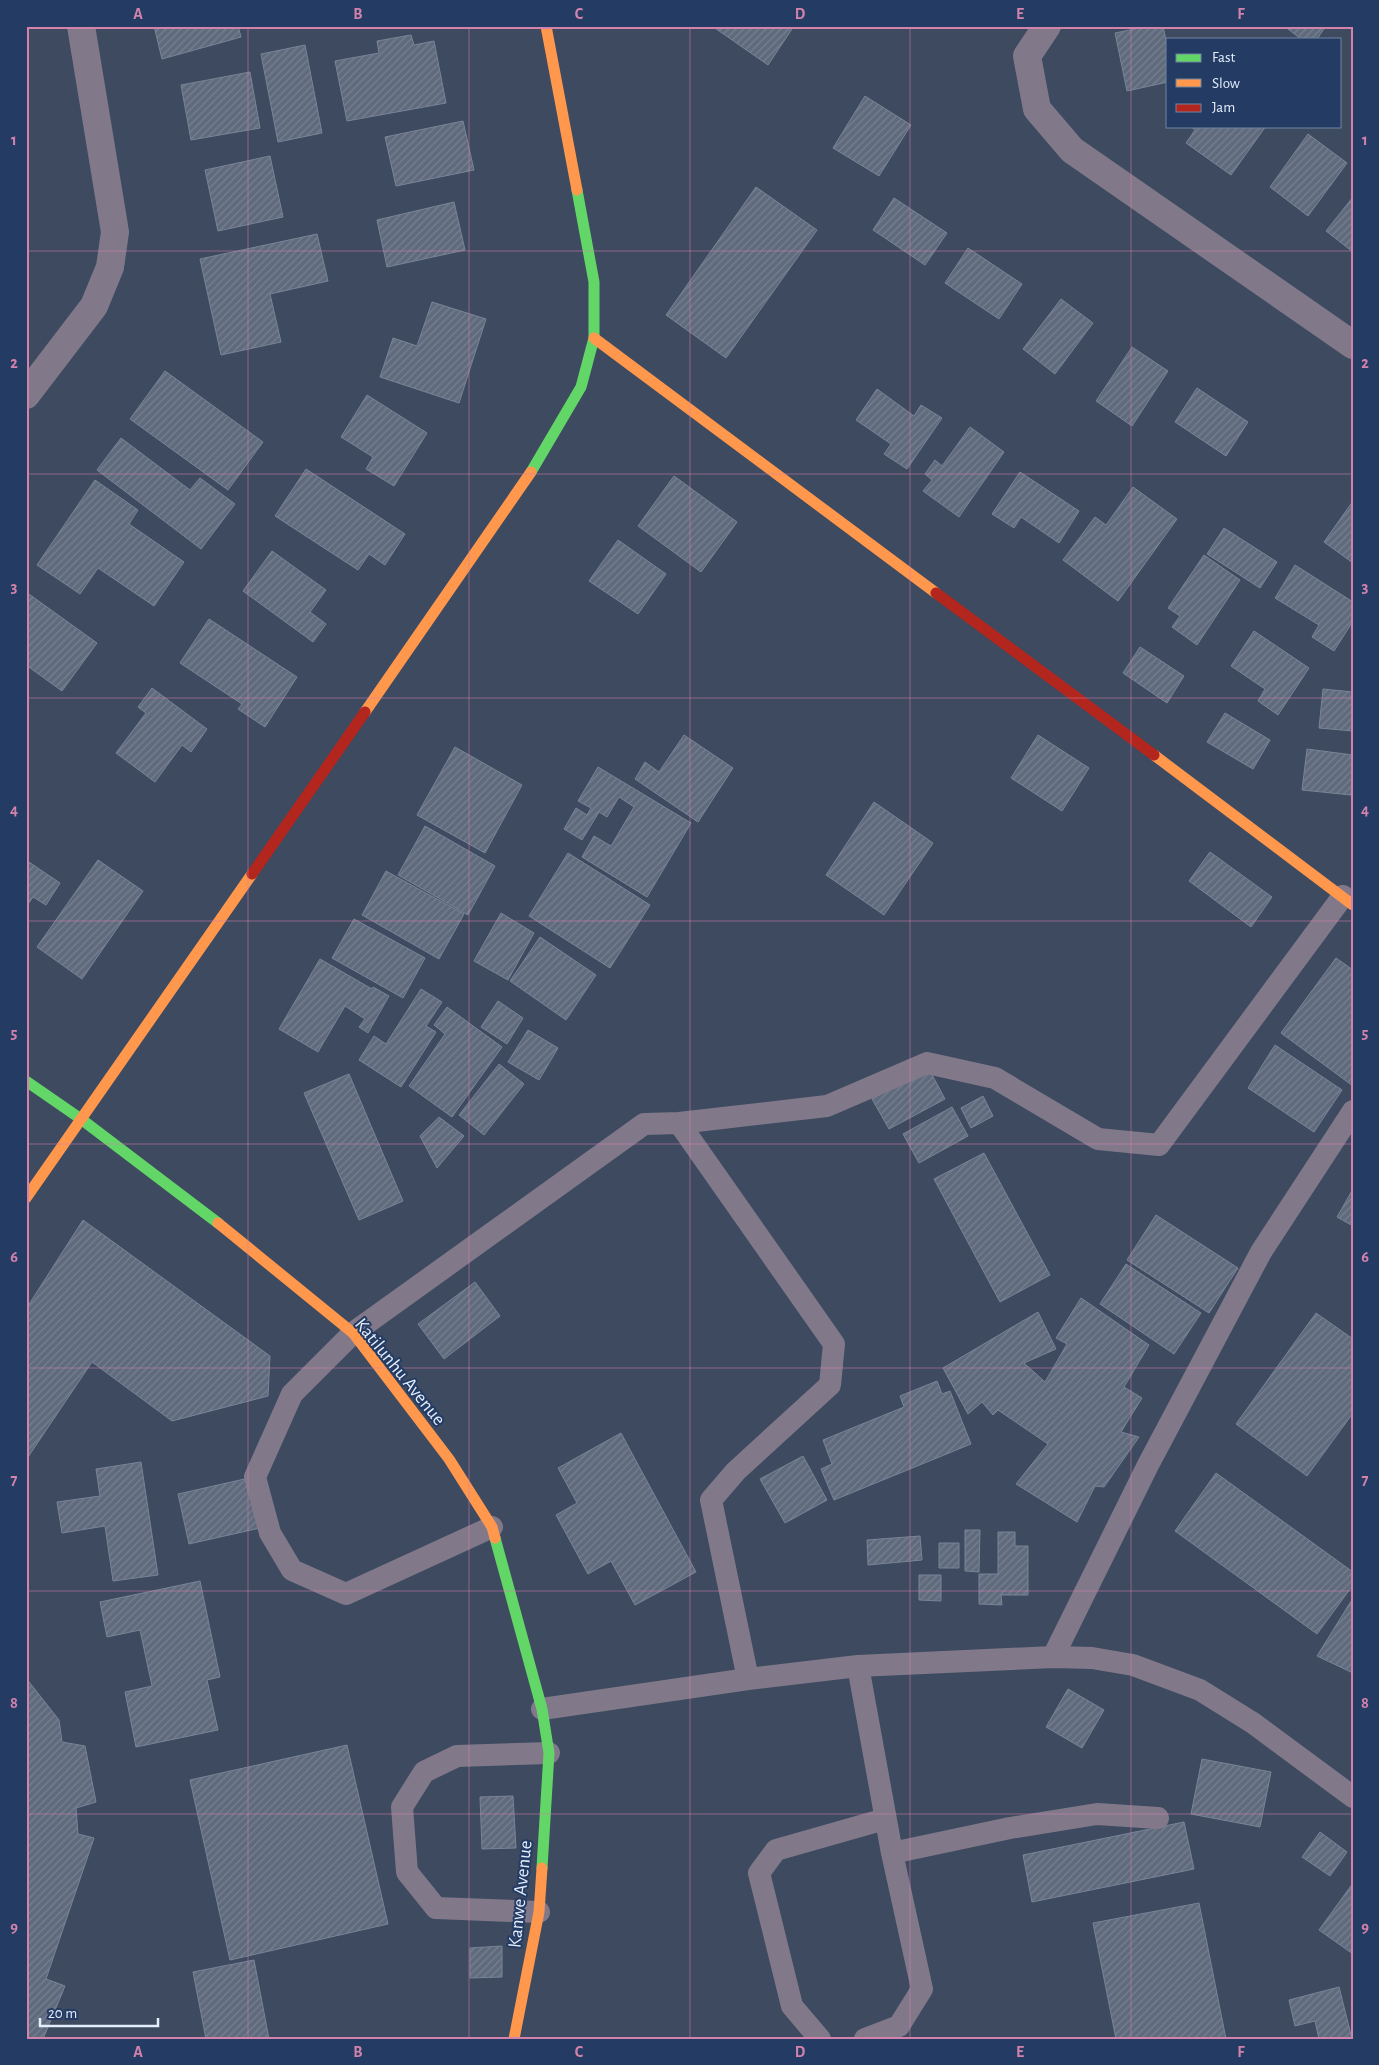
<svg xmlns="http://www.w3.org/2000/svg" width="1379" height="2065" viewBox="0 0 1379 2065" font-family="'Alegreya Sans',sans-serif">
<defs>
<pattern id="building-hatch" width="6" height="6" patternUnits="userSpaceOnUse" patternTransform="scale(1.25)"><rect width="6" height="6" fill="#5f6a7d"/><path d="M-1 1l2-2M0 6l6-6M5 7l2-2" fill="none" stroke="#768090"/></pattern>
</defs>
<rect width="100%" height="100%" fill="#3d4a60"/>
<path fill="url(#building-hatch)" stroke="#7a8498" d="M 154,26 L 238,26 L 241,37 L 162,59 Z
M 712,26 L 794,26 L 768,65 Z
M 1150,26 L 1163,26 L 1168,50 L 1168,82 L 1127,91 L 1115,33 Z
M 1284,26 L 1326,26 L 1317,39 L 1301,39 Z
M 411,35 L 414,45 L 434,41 L 446,103 L 347,121 L 335,61 L 379,53 L 377,41 Z
M 305,45 L 322,133 L 278,142 L 261,54 Z
M 250,72 L 260,128 L 191,140 L 181,85 Z
M 865,96 L 911,125 L 879,176 L 833,148 Z
M 463,121 L 474,170 L 396,186 L 385,137 Z
M 1190,126 L 1266,126 L 1231,175 L 1186,143 L 1195,130 Z
M 1308,134 L 1347,163 L 1308,216 L 1270,187 Z
M 270,156 L 283,217 L 218,231 L 205,170 Z
M 756,187 L 817,230 L 726,358 L 666,315 Z
M 1353,197 L 1353,252 L 1326,231 Z
M 894,198 L 947,233 L 925,265 L 873,230 Z
M 454,202 L 465,250 L 387,267 L 377,220 Z
M 317,234 L 328,281 L 270,294 L 281,342 L 221,355 L 200,259 Z
M 968,248 L 1022,284 L 999,319 L 945,283 Z
M 1061,299 L 1093,323 L 1055,374 L 1023,349 Z
M 432,302 L 486,319 L 459,403 L 380,377 L 393,338 L 417,346 Z
M 1132,347 L 1168,371 L 1132,426 L 1096,401 Z
M 165,371 L 263,442 L 228,490 L 130,419 Z
M 1197,388 L 1248,422 L 1226,456 L 1175,422 Z
M 877,389 L 914,416 L 921,405 L 942,418 L 907,469 L 884,454 L 891,444 L 856,420 Z
M 367,395 L 427,433 L 394,486 L 366,469 L 373,457 L 341,437 Z
M 970,427 L 1004,452 L 959,517 L 923,491 L 932,480 L 925,474 L 935,460 L 942,466 Z
M 121,438 L 190,490 L 200,478 L 235,504 L 201,549 L 97,470 Z
M 306,469 L 405,534 L 385,565 L 369,554 L 358,570 L 275,516 Z
M 1020,472 L 1079,511 L 1059,543 L 1021,517 L 1014,528 L 992,514 Z
M 674,476 L 737,522 L 701,572 L 638,526 Z
M 95,480 L 138,510 L 129,524 L 184,562 L 154,606 L 98,568 L 80,594 L 37,565 Z
M 1133,487 L 1177,519 L 1118,601 L 1063,560 L 1095,517 L 1106,525 Z
M 1353,501 L 1353,563 L 1324,542 Z
M 1224,528 L 1277,562 L 1260,588 L 1207,554 Z
M 618,540 L 666,574 L 638,614 L 589,581 Z
M 272,551 L 326,590 L 310,612 L 326,624 L 313,642 L 243,591 Z
M 1204,555 L 1240,580 L 1197,645 L 1172,627 L 1180,616 L 1168,608 Z
M 1295,565 L 1353,602 L 1353,621 L 1334,651 L 1312,637 L 1319,625 L 1275,598 Z
M 26,592 L 97,643 L 62,691 L 26,665 Z
M 209,619 L 297,677 L 265,727 L 238,709 L 242,704 L 180,663 Z
M 1254,631 L 1309,668 L 1278,715 L 1258,701 L 1265,689 L 1231,666 Z
M 1140,647 L 1184,676 L 1167,703 L 1123,673 Z
M 152,688 L 207,729 L 191,752 L 182,745 L 155,782 L 116,753 L 146,713 L 138,707 Z
M 1323,689 L 1353,692 L 1353,731 L 1319,728 Z
M 1225,713 L 1270,740 L 1253,769 L 1207,742 Z
M 684,735 L 733,768 L 698,822 L 635,779 L 645,762 L 659,772 Z
M 1038,735 L 1089,768 L 1062,811 L 1011,778 Z
M 455,747 L 522,785 L 485,853 L 417,815 Z
M 1307,749 L 1353,755 L 1351,795 L 1302,790 Z
M 598,767 L 691,823 L 647,897 L 582,857 L 594,836 L 611,846 L 634,807 L 619,797 L 607,817 L 599,812 L 582,840 L 564,829 L 576,808 L 587,815 L 591,808 L 578,801 Z
M 874,802 L 933,843 L 884,915 L 826,875 Z
M 425,826 L 495,866 L 468,915 L 398,875 Z
M 1210,852 L 1272,897 L 1251,927 L 1189,881 Z
M 568,853 L 650,905 L 610,968 L 529,916 Z
M 26,860 L 60,883 L 46,905 L 33,897 L 26,907 Z
M 98,860 L 143,891 L 82,979 L 37,947 Z
M 386,871 L 464,914 L 439,959 L 362,915 Z
M 501,913 L 534,933 L 508,980 L 474,961 Z
M 354,919 L 425,958 L 403,998 L 332,958 Z
M 540,937 L 596,975 L 566,1020 L 510,981 Z
M 1336,958 L 1353,970 L 1353,1086 L 1281,1033 Z
M 320,959 L 372,989 L 373,987 L 389,996 L 368,1033 L 359,1027 L 365,1019 L 345,1006 L 318,1052 L 279,1029 Z
M 421,989 L 442,1002 L 426,1026 L 436,1032 L 401,1087 L 359,1060 L 374,1036 L 386,1044 Z
M 498,1001 L 523,1018 L 507,1044 L 481,1027 Z
M 447,1007 L 502,1047 L 452,1117 L 409,1086 L 445,1034 L 434,1025 Z
M 528,1030 L 558,1048 L 539,1080 L 508,1062 Z
M 1275,1045 L 1342,1090 L 1314,1132 L 1248,1088 Z
M 499,1064 L 524,1084 L 484,1135 L 459,1115 Z
M 929,1069 L 945,1099 L 889,1129 L 872,1099 Z
M 349,1074 L 403,1201 L 359,1220 L 304,1093 Z
M 983,1096 L 993,1116 L 971,1128 L 961,1108 Z
M 952,1107 L 968,1136 L 919,1163 L 903,1134 Z
M 439,1117 L 464,1136 L 437,1168 L 420,1136 Z
M 984,1153 L 1050,1275 L 1000,1302 L 934,1179 Z
M 1353,1189 L 1353,1226 L 1337,1217 Z
M 1156,1215 L 1238,1268 L 1209,1313 L 1127,1260 Z
M 83,1220 L 270,1356 L 268,1396 L 172,1421 L 92,1362 L 26,1460 L 26,1309 Z
M 1126,1264 L 1201,1313 L 1174,1354 L 1100,1304 Z
M 475,1282 L 500,1316 L 444,1359 L 418,1324 Z
M 1081,1298 L 1149,1345 L 1124,1387 L 1142,1398 L 1121,1432 L 1139,1437 L 1104,1487 L 1095,1486 L 1077,1522 L 1016,1484 L 1048,1444 L 998,1410 L 993,1415 L 982,1402 L 968,1414 L 943,1368 L 1038,1312 L 1056,1349 L 1024,1363 L 1045,1382 L 1067,1344 L 1056,1338 Z
M 1316,1313 L 1353,1339 L 1353,1413 L 1307,1476 L 1236,1424 Z
M 937,1381 L 942,1394 L 950,1391 L 971,1444 L 834,1500 L 821,1469 L 832,1464 L 823,1440 L 904,1407 L 900,1396 Z
M 621,1433 L 696,1572 L 635,1605 L 611,1561 L 588,1574 L 556,1515 L 577,1503 L 558,1468 Z
M 803,1456 L 827,1500 L 785,1523 L 760,1479 Z
M 141,1462 L 158,1575 L 113,1581 L 105,1526 L 62,1533 L 57,1502 L 100,1496 L 96,1469 Z
M 1216,1473 L 1353,1572 L 1353,1585 L 1317,1634 L 1175,1531 Z
M 249,1478 L 260,1528 L 189,1544 L 178,1494 Z
M 965,1530 L 980,1530 L 979,1572 L 965,1571 Z
M 998,1532 L 1015,1532 L 1015,1546 L 1028,1546 L 1028,1595 L 1001,1595 L 1002,1605 L 979,1604 L 979,1574 L 998,1574 Z
M 920,1536 L 922,1560 L 868,1565 L 867,1540 Z
M 939,1543 L 959,1543 L 959,1568 L 939,1568 Z
M 919,1575 L 941,1575 L 941,1601 L 919,1600 Z
M 200,1581 L 220,1677 L 207,1680 L 218,1730 L 136,1747 L 125,1692 L 152,1686 L 140,1630 L 107,1637 L 100,1602 Z
M 1353,1598 L 1353,1673 L 1317,1656 Z
M 26,1678 L 59,1720 L 62,1742 L 85,1746 L 96,1802 L 76,1808 L 78,1834 L 94,1838 L 46,1979 L 65,1986 L 43,2039 L 26,2039 Z
M 1068,1689 L 1104,1710 L 1082,1748 L 1046,1727 Z
M 347,1745 L 388,1924 L 230,1960 L 190,1780 Z
M 1202,1759 L 1271,1772 L 1260,1827 L 1191,1814 Z
M 513,1796 L 516,1848 L 482,1849 L 480,1797 Z
M 1184,1822 L 1194,1869 L 1032,1902 L 1023,1855 Z
M 1320,1832 L 1347,1852 L 1330,1876 L 1302,1857 Z
M 1353,1883 L 1353,1954 L 1319,1930 Z
M 1199,1903 L 1226,2039 L 1116,2039 L 1093,1923 Z
M 502,1946 L 502,1977 L 470,1978 L 470,1948 Z
M 254,1960 L 269,2039 L 206,2039 L 193,1972 Z
M 1339,1987 L 1352,2039 L 1319,2039 L 1315,2021 L 1295,2026 L 1289,2000 Z"/>
<g fill="none" stroke-linecap="round" stroke-linejoin="round">
<path stroke="#81798a" stroke-width="22" d="M 679,1123 L 827,1106 L 927,1063 L 995,1078 L 1098,1139 L 1159,1145 L 1343,896
M 492,1527 L 346,1594 L 292,1570 L 270,1533 L 255,1477 L 292,1394 L 353,1333 L 644,1124 L 679,1123 L 834,1344 L 830,1385 L 736,1471 L 711,1500 L 748,1679
M 1053,1657 L 1148,1465 L 1261,1252 L 1353,1111
M 858,1666 L 892,1853 L 922,1989 L 899,2026 L 865,2039
M 542,1709 L 748,1679 L 858,1666 L 1053,1657 L 1092,1658 L 1133,1665 L 1200,1690 L 1253,1723 L 1353,1797
M 892,1853 L 1010,1828 L 1097,1814 L 1158,1818
M 539,1912 L 436,1908 L 407,1872 L 402,1807 L 424,1772 L 457,1756 L 549,1753
M 820,2039 L 792,2006 L 759,1873 L 776,1850 L 885,1819"/>
<path stroke="#81798a" stroke-width="28" d="M 1047,26 L 1027,56 L 1037,109 L 1072,150 L 1353,345
M 26,395 L 94,306 L 110,267 L 115,232 L 81,26"/>
<path stroke="#63d668" stroke-width="11" d="M 531,472 L 581,387 L 594,338 L 594,282 L 577,190
M 26,1081 L 81,1119 L 218,1223
M 495,1538 L 542,1709 L 549,1753 L 542,1868"/>
<path stroke="#ff974d" stroke-width="11" d="M 546,26 L 577,190
M 594,338 L 936,593
M 365,712 L 531,472
M 1154,755 L 1353,905
M 26,1198 L 252,874
M 218,1223 L 353,1333 L 449,1459 L 492,1527 L 495,1538
M 514,2039 L 539,1912 L 542,1868"/>
<path stroke="#b3261e" stroke-width="11" d="M 936,593 L 1154,755
M 252,874 L 365,712"/>
</g>
<path fill="none" stroke="#d382ac" stroke-width="1" stroke-opacity="0.55" d="M 248,26 L 248,2039M 469,26 L 469,2039M 690,26 L 690,2039M 910,26 L 910,2039M 1131,26 L 1131,2039M 26,251 L 1353,251M 26,474 L 1353,474M 26,698 L 1353,698M 26,921 L 1353,921M 26,1144 L 1353,1144M 26,1368 L 1353,1368M 26,1591 L 1353,1591M 26,1814 L 1353,1814"/>
<g text-anchor="middle" stroke-width="4" stroke-linejoin="round" paint-order="stroke">
<g font-size="19" fill="#e4edfc" stroke="#243c64">
<text transform="translate(401 1371) rotate(51)" y="7">Katilunhu Avenue</text>
<text transform="translate(519 1894) rotate(-84)" y="7">Kanwe Avenue</text>
</g>
</g>
<rect width="1379" height="2065" fill="none" stroke="#243c64" stroke-width="55"/>
<rect x="1166" y="38" width="175" height="90" fill="#243c64" stroke="#7183a1"/>
<rect x="1176" y="54" width="25" height="8" fill="#63d668" stroke="#7183a1"/>
<text x="1212" y="62" font-size="15" fill="#e4edfc">Fast</text>
<rect x="1176" y="79" width="25" height="8" fill="#ff974d" stroke="#7183a1"/>
<text x="1212" y="88" font-size="15" fill="#e4edfc">Slow</text>
<rect x="1176" y="104" width="25" height="8" fill="#b3261e" stroke="#7183a1"/>
<text x="1212" y="112" font-size="15" fill="#e4edfc">Jam</text>
<path d="M40 2018v8h118v-8" fill="none" stroke="#e4edfc" stroke-width="2.5"/>
<text x="48" y="2018" font-size="15" fill="#e4edfc" stroke="#243c64" stroke-width="4" paint-order="stroke">20 m</text>
<rect x="28" y="28" width="1324" height="2010" fill="none" stroke="#d382ac" stroke-width="2"/>
<g font-size="16" text-anchor="middle" font-weight="bold" fill="#d382ac">
<text x="138" y="19">A</text>
<text x="358" y="19">B</text>
<text x="579" y="19">C</text>
<text x="800" y="19">D</text>
<text x="1020" y="19">E</text>
<text x="1241" y="19">F</text>
<text x="14" y="145">1</text>
<text x="1365" y="145">1</text>
<text x="14" y="368">2</text>
<text x="1365" y="368">2</text>
<text x="14" y="592">3</text>
<text x="1365" y="592">3</text>
<text x="14" y="815">4</text>
<text x="1365" y="815">4</text>
<text x="14" y="1038">5</text>
<text x="1365" y="1038">5</text>
<text x="14" y="1262">6</text>
<text x="1365" y="1262">6</text>
<text x="14" y="1485">7</text>
<text x="1365" y="1485">7</text>
<text x="14" y="1708">8</text>
<text x="1365" y="1708">8</text>
<text x="14" y="1932">9</text>
<text x="1365" y="1932">9</text>
<text x="138" y="2057">A</text>
<text x="358" y="2057">B</text>
<text x="579" y="2057">C</text>
<text x="800" y="2057">D</text>
<text x="1020" y="2057">E</text>
<text x="1241" y="2057">F</text>
</g>
</svg>
